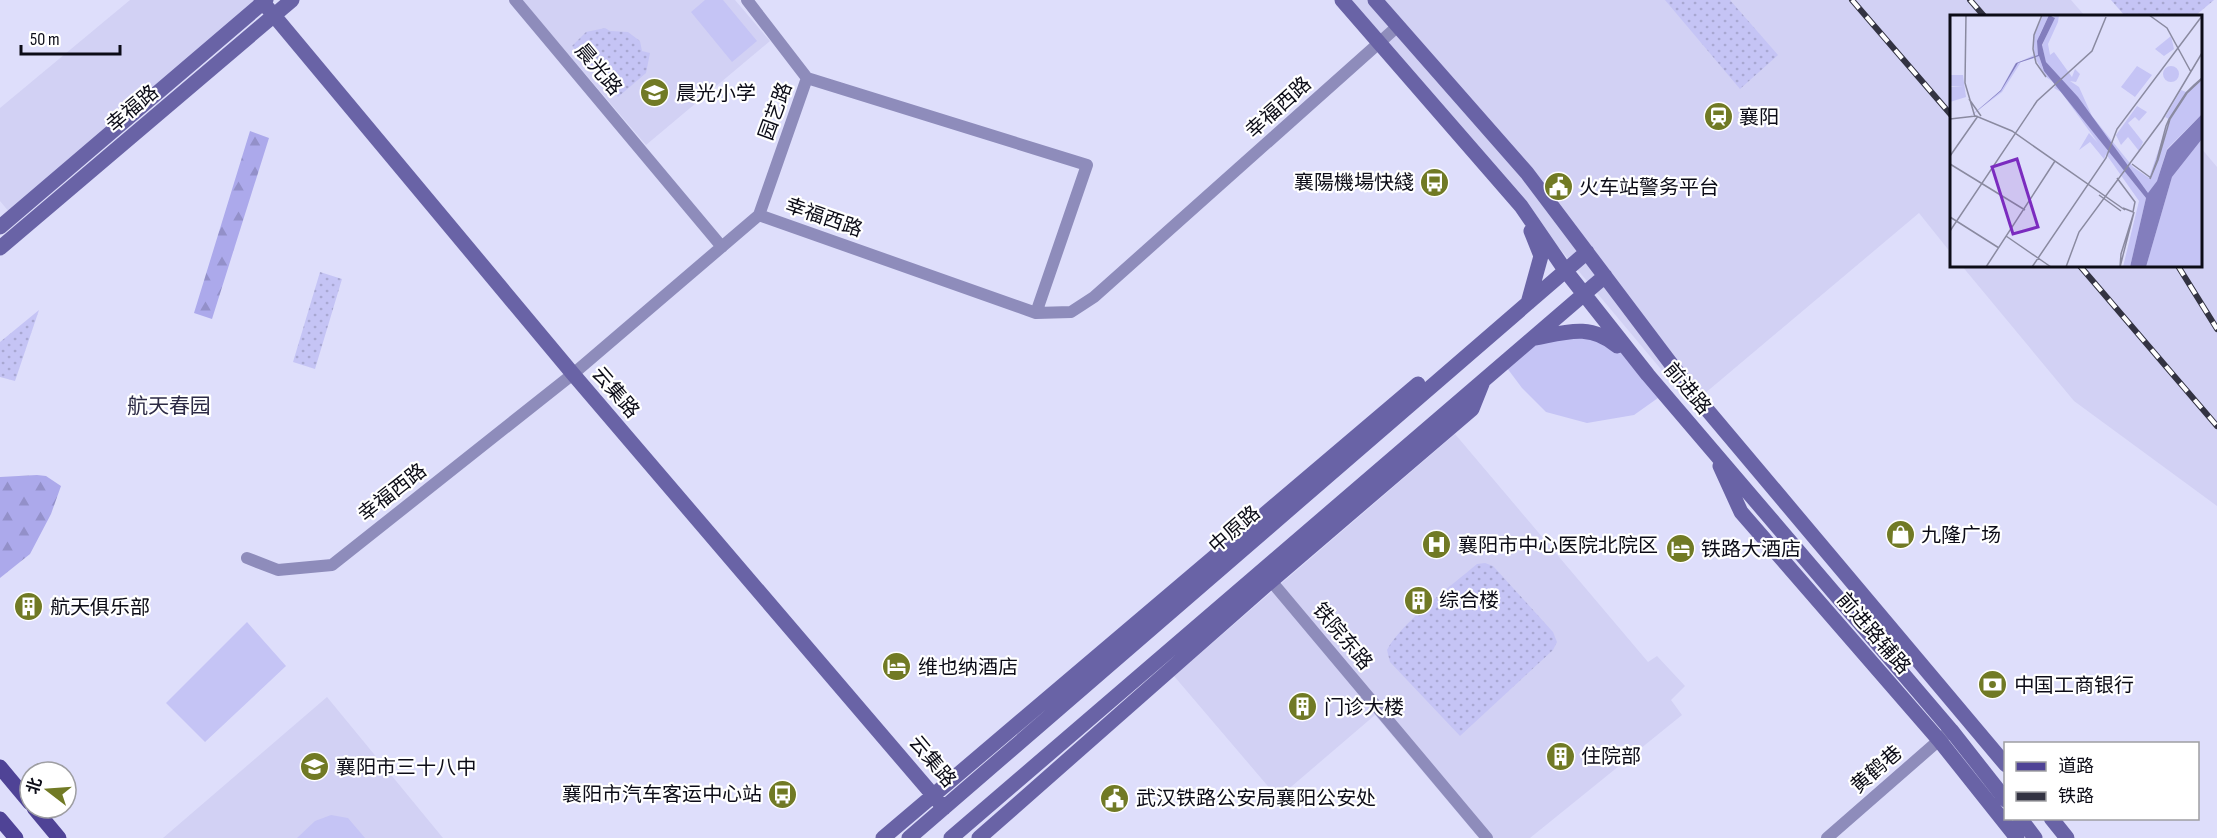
<svg xmlns="http://www.w3.org/2000/svg" width="2217" height="838" viewBox="0 0 2217 838" font-family="'Sofia Sans Condensed','Noto Sans SC',sans-serif">
<defs>
<pattern id="grass-dots" width="8" height="8" patternUnits="userSpaceOnUse" patternTransform="scale(1.5)"><rect width="8" height="8" fill="#c5c4f5"/><path d="M2 2h.1M6 6h.1" fill="none" stroke="#a8a7d1" stroke-width="1.8" stroke-linecap="round"/></pattern>
<pattern id="forest-firs" width="22" height="20" patternUnits="userSpaceOnUse" patternTransform="scale(1.5)"><rect width="22" height="20" fill="#aca9eb"/><path d="M5 1l3.5 6h-7zM16 11l3.5 6h-7z" fill="#9390c9"/></pattern>
</defs>
<rect width="100%" height="100%" fill="#dedefb"/>
<path fill="#d2d1f4" d="M 130,0 L 254,0 L 255,2 L 10,213 L 0,201 L 0,108 Z
M 522,0 L 735,0 L 770,41 L 646,145 Z
M 1351,0 L 2071,0 L 2085,16 L 1952,16 L 1951,253 L 1919,213 L 1691,405 Z
M 2201,148 L 2217,167 L 2217,506 L 2074,401 L 1962,266 L 2200,266 Z
M 1455,434 L 1648,662 L 1657,656 L 1685,686 L 1671,700 L 1682,715 L 1530,838 L 1479,838 L 1375,715 L 1278,798 L 1174,676 Z
M 327,697 L 443,838 L 163,838 Z"/>
<path fill="url(#grass-dots)" d="M 1665,0 L 1730,0 L 1778,55 L 1740,89 Z
M 2111,0 L 2214,0 L 2195,16 L 2125,16 Z
M 605,28 L 610,31 L 628,32 L 640,41 L 642,51 L 650,53 L 646,73 L 618,97 L 572,46 L 586,32 Z
M 320,272 L 342,279 L 315,369 L 293,362 Z
M 39,310 L 15,381 L 0,377 L 0,342 Z
M 1485,563 L 1493,566 L 1553,632 L 1557,642 L 1553,650 L 1460,736 L 1390,662 L 1387,650 C 1401,623 1451,586 1477,564 Z"/>
<path fill="url(#forest-firs)" d="M 250,131 L 269,138 L 212,319 L 194,313 Z
M 37,475 L 46,476 L 61,486 L 51,514 L 30,554 L 0,578 L 0,477 Z"/>
<path fill="#c5c4f5" d="M 705,0 L 723,0 L 757,41 L 732,62 L 691,12 Z
M 1605,335 L 1665,393 L 1634,415 L 1587,423 L 1546,412 L 1522,388 L 1504,364 L 1533,339 Z
M 247,622 L 286,666 L 205,742 L 166,703 Z
M 331,815 L 348,818 L 365,838 L 297,838 L 315,821 Z"/>
<g fill="none" stroke-linecap="round" stroke-linejoin="round">
<path stroke="#8e8cbb" stroke-width="12" d="M 515,0 L 722,247
M 747,0 L 807,78 L 759,215
M 807,78 L 1087,165 L 1036,313
M 247,558 L 278,570 L 332,565 L 573,374 L 759,215 L 1036,313 L 1071,312 L 1094,297 L 1398,26
M 1267,576 L 1487,838
M 1827,838 L 1945,735"/>
<path stroke="#6963a6" stroke-width="15" d="M 261,0 L 573,374 L 944,808
M 1342,0 L 1521,206 L 1565,270 L 1648,375 L 1951,730 L 2006,800
M 1375,0 L 1527,173 L 1693,393 L 2006,765
M 0,227 L 266,0
M 0,248 L 292,0
M 1528,303 L 1541,256 L 1531,231
M 1536,338 C 1566,332 1591,323 1617,346
M 1720,466 L 1741,512 L 1939,740 L 2017,838
M 2020,818 L 2035,838
M 2051,818 L 2067,838
M 883,838 L 1418,384
M 909,838 L 1587,252
M 951,838 L 1605,276
M 979,838 L 1271,581 L 1472,409 L 1482,384"/>
<path stroke="#4f4396" stroke-width="15" d="M 0,767 L 30,803
M 34,808 L 59,838
M 0,819 L 16,838"/>
<defs>
<path id="rail" d="M 1852,0 L 1952,116
M 1970,0 L 1984,16
M 2080,266 L 2217,426
M 2178,266 L 2217,329"/>
</defs>
<use href="#rail" stroke="#333342" stroke-width="6"/>
<use href="#rail" stroke="#fff" stroke-width="4" stroke-dasharray="11" stroke-linecap="butt"/>
</g>
<defs>
<symbol id="school-disc" viewBox="-11 -11 22 22"><circle r="9.5" fill="#717a25" stroke="#fff"/><path d="M0-5L7-2L0 1L-7-2ZM-4 1L0 2.5L4 1V4Q0 6-4 4Z" fill="#fff"/></symbol>
<symbol id="station-disc" viewBox="-11 -11 22 22"><circle r="9.5" fill="#717a25" stroke="#fff"/><path d="M-3-6H3Q5-6 5-4V2Q5 4 3 4L4.5 6H3L1.5 4h-3L-3 6H-4.5L-3 4Q-5 4-5 2V-4Q-5-6-3-6ZM-3.5-4v3h7v-3ZM-3.5 1v1.5H-2V1ZM2 1v1.5H3.5V1Z" fill="#fff"/></symbol>
<symbol id="bus-disc" viewBox="-11 -11 22 22"><circle r="9.5" fill="#717a25" stroke="#fff"/><path d="M-5-6H5V4H4V6H2V4H-2V6H-4V4H-5ZM-3.5-4V0h7V-4ZM-3.5 1.2v1.5H-2V1.2ZM2 1.2v1.5H3.5V1.2Z" fill="#fff"/></symbol>
<symbol id="civic-disc" viewBox="-11 -11 22 22"><circle r="9.5" fill="#717a25" stroke="#fff"/><path d="M-.6-6.5H3V-4.5H.6V-3L4-1V1h2V6H-6V1h2V-1L-.6-3ZM-1.2 2.5V6h2.4V2.5Z" fill="#fff"/></symbol>
<symbol id="shop-disc" viewBox="-11 -11 22 22"><circle r="9.5" fill="#717a25" stroke="#fff"/><path d="M-5-2.5h2.3a2.7 3.5 0 0 1 5.4 0H5L5.5 6h-11ZM-1.5-2.5h3a1.5 2.3 0 0 0-3 0Z" fill="#fff"/></symbol>
<symbol id="hospital-disc" viewBox="-11 -11 22 22"><circle r="9.5" fill="#717a25" stroke="#fff"/><path d="M-5-5h3v3.5h4V-5h3V5h-3V1.5h-4V5h-3Z" fill="#fff"/></symbol>
<symbol id="hotel-disc" viewBox="-11 -11 22 22"><circle r="9.5" fill="#717a25" stroke="#fff"/><path d="M-6-4.5h1.5V1H6V5H4.5V3h-9V5H-6ZM-4 0a1.8 1.8 0 1 1 3.6 0ZM.5 0V-2.5h3Q6-2.5 6 0Z" fill="#fff"/></symbol>
<symbol id="building-disc" viewBox="-11 -11 22 22"><circle r="9.5" fill="#717a25" stroke="#fff"/><path d="M-4-6H4V6H1V3H-1V6H-4ZM-2.5-4.3h1.7v1.8h-1.7ZM.8-4.3h1.7v1.8H.8ZM-2.5-1h1.7V.8h-1.7ZM.8-1h1.7V.8H.8Z" fill="#fff"/></symbol>
<symbol id="bank-disc" viewBox="-11 -11 22 22"><circle r="9.5" fill="#717a25" stroke="#fff"/><path d="M-6-4H6V4H-6ZM0-2.3a2.3 2.3 0 1 0 0 4.6a2.3 2.3 0 1 0 0-4.6Z" fill="#fff"/></symbol>
</defs>
<g fill-rule="evenodd">
<use href="#school-disc" x="638" y="76" width="33" height="33"/>
<use href="#station-disc" x="1702" y="100" width="33" height="33"/>
<use href="#bus-disc" x="1418" y="166" width="33" height="33"/>
<use href="#civic-disc" x="1542" y="170" width="33" height="33"/>
<use href="#shop-disc" x="1884" y="518" width="33" height="33"/>
<use href="#hospital-disc" x="1420" y="528" width="33" height="33"/>
<use href="#hotel-disc" x="1664" y="532" width="33" height="33"/>
<use href="#building-disc" x="1402" y="584" width="33" height="33"/>
<use href="#building-disc" x="12" y="590" width="33" height="33"/>
<use href="#hotel-disc" x="880" y="650" width="33" height="33"/>
<use href="#bank-disc" x="1976" y="668" width="33" height="33"/>
<use href="#building-disc" x="1286" y="690" width="33" height="33"/>
<use href="#building-disc" x="1544" y="740" width="33" height="33"/>
<use href="#school-disc" x="298" y="750" width="33" height="33"/>
<use href="#bus-disc" x="766" y="778" width="33" height="33"/>
<use href="#civic-disc" x="1098" y="782" width="33" height="33"/>
</g>
<g text-anchor="middle" stroke-width="4.5" stroke-linejoin="round" paint-order="stroke">
<g font-size="20" fill="#0c0c17" stroke="#fff">
<text transform="translate(599 69) rotate(50)" y="7">晨光路</text>
<text transform="translate(1278 107) rotate(-42)" y="7">幸福西路</text>
<text transform="translate(132 108) rotate(-40)" y="7">幸福路</text>
<text transform="translate(775 111) rotate(-70)" y="7">园艺路</text>
<text transform="translate(824 217) rotate(19)" y="7">幸福西路</text>
<text transform="translate(1688 388) rotate(50)" y="7">前进路</text>
<text transform="translate(616 392) rotate(49)" y="7">云集路</text>
<text transform="translate(392 492) rotate(-38)" y="7">幸福西路</text>
<text transform="translate(1234 529) rotate(-41)" y="7">中原路</text>
<text transform="translate(1874 633) rotate(49)" y="7">前进路辅路</text>
<text transform="translate(1343 636) rotate(50)" y="7">铁院东路</text>
<text transform="translate(933 761) rotate(50)" y="7">云集路</text>
<text transform="translate(1876 769) rotate(-41)" y="7">黄鹤巷</text>
</g>
<g font-size="20" fill="#0c0c17" stroke="#fff" text-anchor="start">
<text x="676" y="100">晨光小学</text>
<text x="1739" y="124">襄阳</text>
<text x="1414" y="189" text-anchor="end">襄陽機場快綫</text>
<text x="1579" y="194">火车站警务平台</text>
<text x="1921" y="542">九隆广场</text>
<text x="1458" y="552">襄阳市中心医院北院区</text>
<text x="1701" y="556">铁路大酒店</text>
<text x="1439" y="607">综合楼</text>
<text x="50" y="614">航天俱乐部</text>
<text x="918" y="674">维也纳酒店</text>
<text x="2014" y="692">中国工商银行</text>
<text x="1324" y="714">门诊大楼</text>
<text x="1581" y="763">住院部</text>
<text x="336" y="774">襄阳市三十八中</text>
<text x="762" y="801" text-anchor="end">襄阳市汽车客运中心站</text>
<text x="1136" y="805">武汉铁路公安局襄阳公安处</text>
</g>
<g font-size="21" fill="#2c2a45" stroke="#fff">
<text x="169" y="413">航天春园</text>
</g>
</g>
<g transform="translate(1950 15)">
<rect width="252" height="252" fill="#dedefb"/>
<path d="M 93,0 L 99,0 L 89,21 L 89,40 L 93,54 L 105,68 L 96,62 L 85,43 L 71,47 L 52,77 L 19,102 L 50,76 L 65,49 L 84,40 L 83,23 ZM 105,0 L 109,0 L 108,7 L 98,29 L 100,40 L 104,37 L 122,62 L 125,54 L 130,59 L 126,67 L 120,66 L 129,72 L 142,101 L 183,152 L 199,163 L 219,104 L 215,102 L 231,75 L 236,77 L 252,62 L 252,99 L 217,134 L 207,166 L 198,179 L 96,47 L 92,31 ZM 221,21 L 224,34 L 214,41 L 205,34 ZM 187,51 L 202,60 L 185,82 L 171,72 ZM213 59a8 8 0 1 1 16 0a8 8 0 1 1-16 0ZM 0,60 L 13,60 L 16,82 L 0,87 L 0,72 L 13,72 L 0,71 ZM 106,70 L 196,183 L 180,252 L 173,252 L 189,186 L 156,139 L 154,144 L 140,127 L 129,135 L 139,118 L 148,128 L 111,77 L 104,73 ZM 187,91 L 197,97 L 189,106 L 185,102 L 178,108 L 193,127 L 189,136 L 178,122 L 171,130 L 166,120 ZM 252,124 L 252,252 L 196,252 L 222,162 Z" fill="#c5c4f5"/>
<path d="M 99,0 L 105,3 L 92,30 L 96,47 L 128,82 L 198,178 L 207,166 L 217,135 L 252,99 L 252,124 L 222,162 L 196,252 L 180,252 L 196,183 L 94,56 L 89,41 L 68,48 L 51,76 L 20,102 L 51,75 L 66,48 L 88,40 L 87,26 Z" fill="#837ebd"/>
<path fill="none" stroke="#8a8aa0" stroke-width="1.5" d="M 16,0 L 15,68 L 25,102M 92,0 L 84,20 L 83,34 L 86,48 L 96,62M 199,0 L 217,13 L 241,57M 252,63 L 244,70 L 236,78 L 219,104 L 216,111 L 207,145 L 200,164 L 208,145 L 220,104 L 237,78 L 252,64M 19,84 L 31,101M 0,104 L 26,101 L 62,116 L 175,195M 0,141 L 28,101M 0,149 L 75,195M 182,149 L 201,163M 167,163 L 185,187 L 183,197 L 173,193M 149,180 L 171,196M 0,202 L 49,233M 0,216 L 87,86 L 142,36 L 156,2M 56,221 L 101,252M 36,252 L 105,146M 82,252 L 156,143 L 167,114 L 252,1M 116,252 L 129,217 L 212,105 L 252,38M 170,252 L 171,239 L 184,197 L 170,252"/>
<path fill="#7b2cbf" fill-opacity="0.15" stroke="#7b2cbf" stroke-width="3" d="M 67,144 L 88,212 L 63,219 L 42,152 Z"/>
<rect width="252" height="252" fill="none" stroke="#0c0c17" stroke-width="3"/>
</g>
<rect x="2004" y="742" width="195" height="78" fill="#ffffff" stroke="#9e9ea2" stroke-width="1.5"/>
<rect x="2016" y="762" width="30" height="9" fill="#4f4396" stroke="#9e9ea2" stroke-width="1.5"/>
<text x="2058" y="772" font-size="18" fill="#0c0c17">道路</text>
<rect x="2016" y="792" width="30" height="9" fill="#333342" stroke="#9e9ea2" stroke-width="1.5"/>
<text x="2058" y="802" font-size="18" fill="#0c0c17">铁路</text>
<g transform="translate(48 790) rotate(287)"><circle r="28" fill="#ffffff" stroke="#9e9ea2" stroke-width="1.5"/>
<path d="M0-4.5L10 22L0 15L-10 22Z" fill="#717a25"/>
<text y="-9" font-size="16" font-weight="bold" text-anchor="middle" fill="#0c0c17">北</text>
</g>
<path d="M21 45v9h99v-9" fill="none" stroke="#0c0c17" stroke-width="3"/>
<text x="30" y="45" font-size="18" fill="#0c0c17" stroke="#ffffff" stroke-width="4.5" paint-order="stroke">50 m</text>
</svg>
